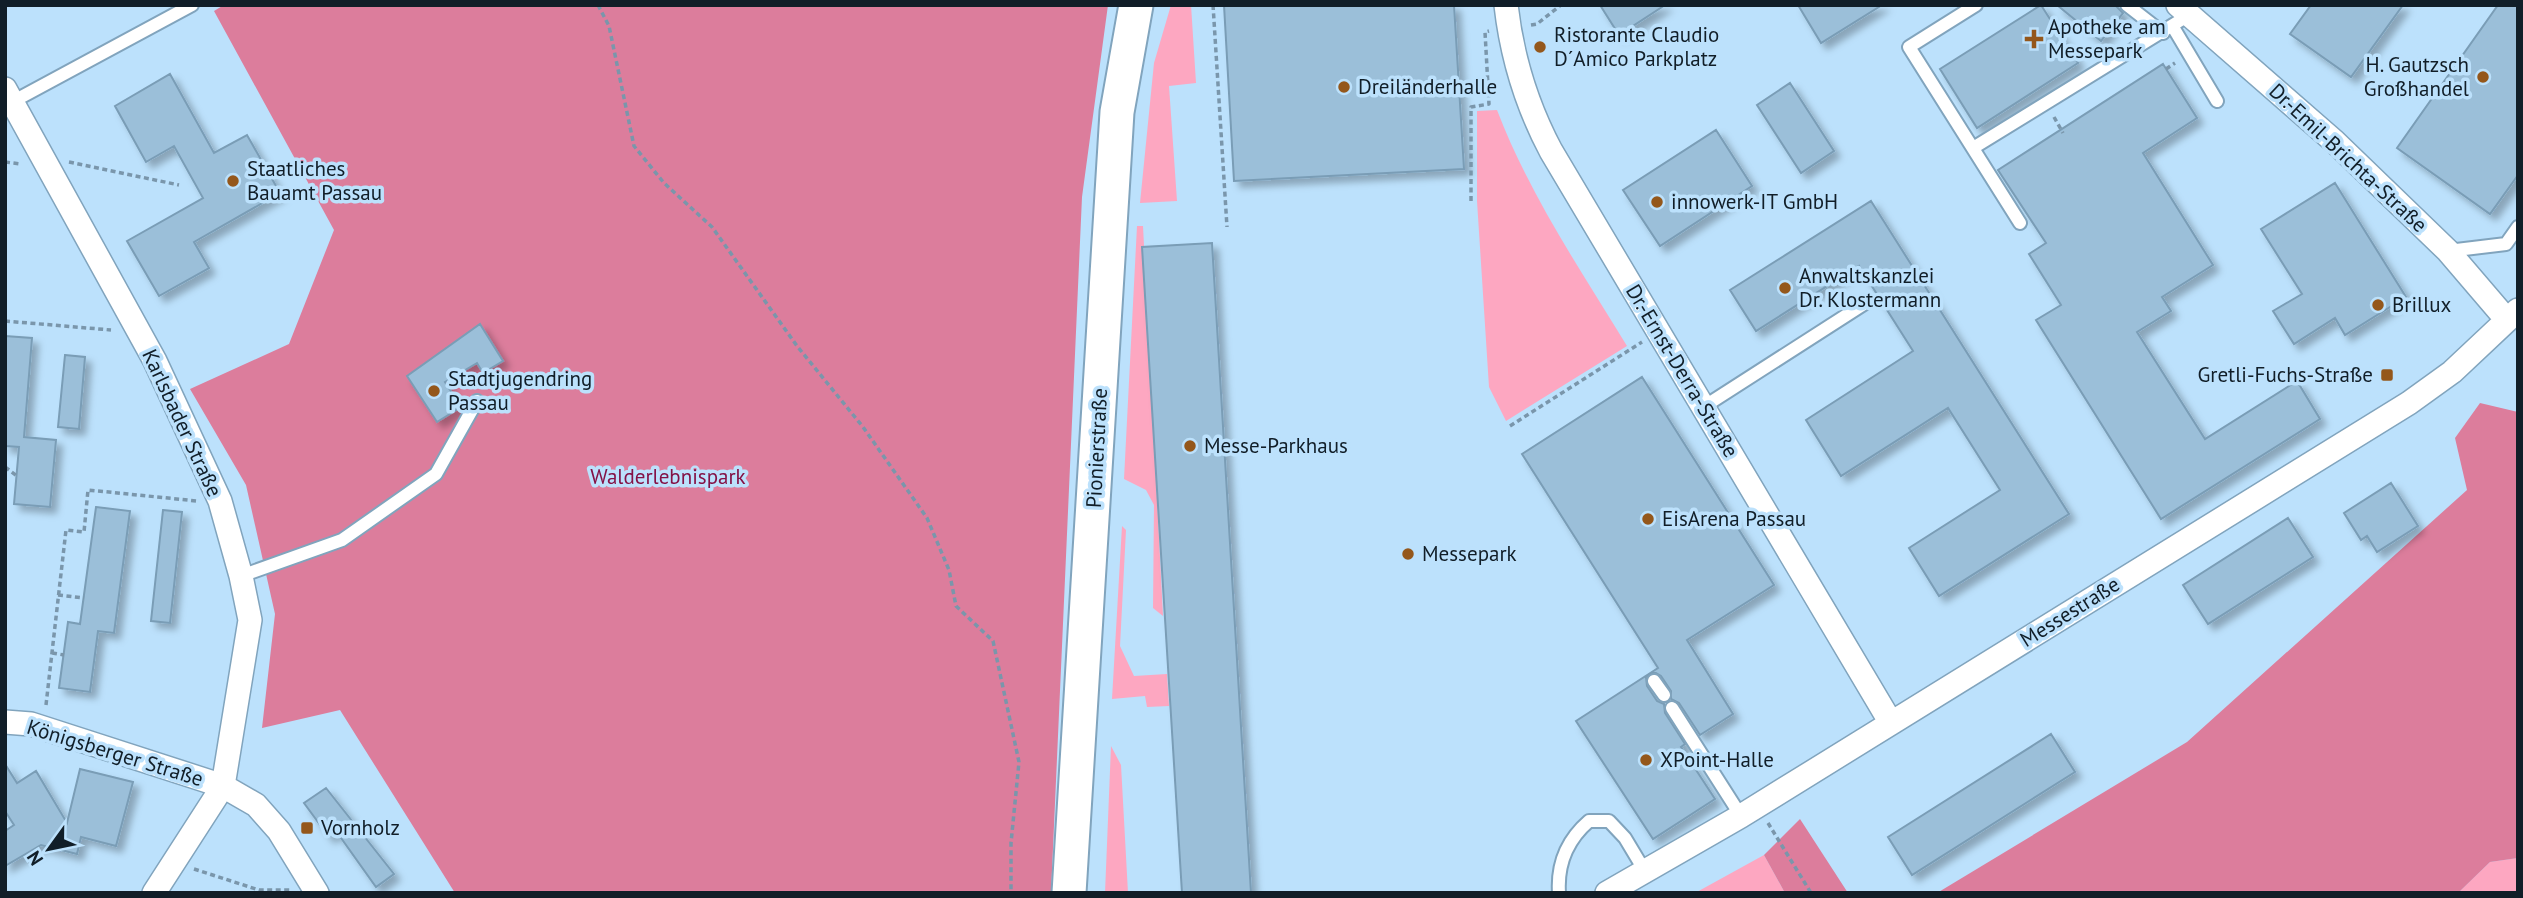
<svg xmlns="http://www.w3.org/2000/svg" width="2523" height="898" viewBox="0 0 2523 898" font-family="'PT Sans',sans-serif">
<defs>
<filter id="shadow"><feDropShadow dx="6" dy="6" stdDeviation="3.5" flood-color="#0004"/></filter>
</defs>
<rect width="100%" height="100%" fill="#bce1fc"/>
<path fill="#fda7c1" d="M 1171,5 L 1191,5 L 1196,83 L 1169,86 L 1177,201 L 1140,203 L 1154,63 Z
M 1497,110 C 1529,194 1580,269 1627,346 L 1506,421 L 1489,387 L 1477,201 L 1477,111 Z
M 1137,226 L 1143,226 L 1163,616 L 1153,608 L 1154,505 L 1146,490 L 1124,479 Z
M 1122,526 L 1126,530 L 1120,646 L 1134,676 L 1167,674 L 1169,706 L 1147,707 L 1145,696 L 1112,699 Z
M 1111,746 L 1121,765 L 1128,893 L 1105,893 Z
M 1764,855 L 1785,893 L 1695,893 Z
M 2518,858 L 2518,893 L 2458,893 L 2490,862 Z"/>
<path fill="#dc7d9c" d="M 224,5 L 1108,5 L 1082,197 L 1051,893 L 455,893 L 340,710 L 262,728 L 275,614 L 246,485 L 190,389 L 289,344 L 334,230 L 214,11 Z
M 2480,403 L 2518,412 L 2518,858 L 2490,862 L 2458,893 L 1937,893 L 2187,742 L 2467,490 L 2455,438 Z
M 1800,819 L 1848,893 L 1785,893 L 1764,855 Z"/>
<path fill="#9bbfd9" stroke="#7a9db6" stroke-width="2" filter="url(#shadow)" d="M 1224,5 L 1454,5 L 1464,169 L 1234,181 Z
M 1600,5 L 1665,5 L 1619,35 Z
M 1798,5 L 1882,5 L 1821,43 Z
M 2041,5 L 2078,63 L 1977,128 L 1940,69 Z
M 2057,5 L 2115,5 L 2123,13 L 2101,41 Z
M 2311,5 L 2403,5 L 2351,77 L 2290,34 Z
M 2498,5 L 2518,5 L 2518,175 L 2490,214 L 2397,148 Z
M 2163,64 L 2197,118 L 2143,153 L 2213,265 L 2162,297 L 2171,311 L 2137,332 L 2205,439 L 2297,381 L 2320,419 L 2161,519 L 2036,320 L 2061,305 L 2029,254 L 2046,243 L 1998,170 Z
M 170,74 L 214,153 L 247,135 L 280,193 L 194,242 L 209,268 L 159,296 L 127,241 L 203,198 L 174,146 L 146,162 L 115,106 Z
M 1790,83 L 1834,151 L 1801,173 L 1757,105 Z
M 1716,130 L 1752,186 L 1660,246 L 1623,190 Z
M 2335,183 L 2406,297 L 2345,335 L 2335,318 L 2294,344 L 2273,311 L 2302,294 L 2261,229 Z
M 1871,201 L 2069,514 L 1939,596 L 1909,548 L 2000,490 L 1948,408 L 1841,476 L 1806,420 L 1913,351 L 1859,266 L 1756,331 L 1730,290 Z
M 1212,243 L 1251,893 L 1182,893 L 1142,247 Z
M 480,324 L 503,361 L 483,373 L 477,363 L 445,382 L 461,407 L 437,422 L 407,376 Z
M 5,336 L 32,338 L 24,437 L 56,440 L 50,507 L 14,504 L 19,447 L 5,446 Z
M 65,355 L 85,357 L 79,429 L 58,427 Z
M 1642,377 L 1774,585 L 1687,640 L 1733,714 L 1700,735 L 1679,703 L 1671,699 L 1671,691 L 1661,676 L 1654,672 L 1646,677 L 1647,686 L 1657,701 L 1664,704 L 1665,713 L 1685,744 L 1681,747 L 1715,799 L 1653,839 L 1576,721 L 1658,668 L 1522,454 Z
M 2391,483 L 2418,526 L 2377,552 L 2367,536 L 2361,540 L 2344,513 Z
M 96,507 L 130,511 L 114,633 L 98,631 L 90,692 L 59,688 L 68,622 L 80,624 Z
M 163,510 L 182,512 L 170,623 L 151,621 Z
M 2288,518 L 2313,557 L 2208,624 L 2183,585 Z
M 2051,734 L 2075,772 L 1912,875 L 1888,837 Z
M 5,764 L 17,783 L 36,771 L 67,823 L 80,769 L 133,782 L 116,846 L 81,837 L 77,854 L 41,845 L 5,866 L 5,831 L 14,825 L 5,811 Z
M 326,788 L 394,874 L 376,887 L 336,831 L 329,837 L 304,803 Z"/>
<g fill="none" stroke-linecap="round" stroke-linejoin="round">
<defs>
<path id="service" d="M 1976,5 L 1909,47 L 2020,223
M 2127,5 L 2163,33
M 2173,27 L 2217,101
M 12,102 L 192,5
M 1973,148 L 2189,15
M 2448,251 L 2506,244 L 2518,227
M 1705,406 L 1867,302
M 241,576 L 342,540 L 436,474 L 477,401
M 1654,681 L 1664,695
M 1672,708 L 1741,816
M 1559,893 C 1557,863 1567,840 1589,821 L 1609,821 L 1625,838 L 1646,873"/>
<path id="minor" d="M 1506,5 C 1512,58 1526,104 1551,151 L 1891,723
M 2178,5 L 2335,142 L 2448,251 L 2507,320
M 5,89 L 155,361 L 220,501 L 241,576 L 250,620 L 223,786 L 154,893
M 5,722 L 31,724 L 223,786 L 256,805 L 279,831 L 317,893
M 1607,893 L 1741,816 L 2409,403 L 2452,372 L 2518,310"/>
<path id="secondary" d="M 1069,893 L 1117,112 L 1136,5"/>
</defs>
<use href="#service" stroke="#81a4bd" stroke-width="16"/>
<use href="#minor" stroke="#81a4bd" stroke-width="26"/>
<use href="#secondary" stroke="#81a4bd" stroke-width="37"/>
<path stroke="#7a96ab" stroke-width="3.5" stroke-dasharray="5 3.5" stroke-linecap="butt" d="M 598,5 L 609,26 L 634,146 L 664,183 L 712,227 L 797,346 L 863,427 L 927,518 L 949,570 L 956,606 L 993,641 L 1019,762 L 1011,843 L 1011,893
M 1213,5 L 1227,227
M 1531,25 L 1537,24 L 1561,5
M 2166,69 L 2175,63
M 2054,117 L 2063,133
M 5,162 L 21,164
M 69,162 L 179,185
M 1471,201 L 1471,107 L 1489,104 L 1485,32 L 1489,31
M 5,321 L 111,330
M 1510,426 L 1642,342
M 5,467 L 17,476
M 58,595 L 84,598
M 52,653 L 64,655
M 46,705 L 66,530 L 84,532 L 88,490 L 197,501
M 1768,823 L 1811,893
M 194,869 L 259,890 L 292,890"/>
<use href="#service" stroke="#fff" stroke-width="12"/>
<use href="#minor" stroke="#fff" stroke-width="23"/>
<use href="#secondary" stroke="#fff" stroke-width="33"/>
</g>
<g fill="#94571b" stroke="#bce1fc" stroke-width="2.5">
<path d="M2030.5 28.5h7v7h7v7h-7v7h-7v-7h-7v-7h7z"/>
<circle cx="1540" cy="47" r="7"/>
<circle cx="2483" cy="77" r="7"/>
<circle cx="1344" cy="87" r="7"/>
<circle cx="233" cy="181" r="7"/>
<circle cx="1657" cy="202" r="7"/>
<circle cx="1785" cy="288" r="7"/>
<circle cx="2378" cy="305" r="7"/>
<rect x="2380" y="368" width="14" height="14" rx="3.5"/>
<circle cx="434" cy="391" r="7"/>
<circle cx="1190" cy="446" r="7"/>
<circle cx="1648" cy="519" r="7"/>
<circle cx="1408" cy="554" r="7"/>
<circle cx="1646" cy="760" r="7"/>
<rect x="300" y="821" width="14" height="14" rx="3.5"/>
</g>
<g text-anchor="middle" stroke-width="7" stroke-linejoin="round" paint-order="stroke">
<g font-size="21" fill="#111e28" stroke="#bce1fc" text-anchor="start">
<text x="2048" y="34">Apotheke am<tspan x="2048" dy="24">Messepark</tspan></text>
<text x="1554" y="42">Ristorante Claudio<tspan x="1554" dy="24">D´Amico Parkplatz</tspan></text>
<text x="2469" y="72" text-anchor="end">H. Gautzsch<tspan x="2469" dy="24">Großhandel</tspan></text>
<text x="1358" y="94">Dreiländerhalle</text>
<text x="247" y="176">Staatliches<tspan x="247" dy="24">Bauamt Passau</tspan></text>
<text x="1671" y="209">innowerk-IT GmbH</text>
<text x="1799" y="283">Anwaltskanzlei<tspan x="1799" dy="24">Dr. Klostermann</tspan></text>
<text x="2392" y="312">Brillux</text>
<text x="2373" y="382" text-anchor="end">Gretli-Fuchs-Straße</text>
<text x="448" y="386">Stadtjugendring<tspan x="448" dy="24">Passau</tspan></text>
<text x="1204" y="453">Messe-Parkhaus</text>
<text x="1662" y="526">EisArena Passau</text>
<text x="1422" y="561">Messepark</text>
<text x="1660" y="767">XPoint-Halle</text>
<text x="321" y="835">Vornholz</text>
</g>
<g font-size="21" fill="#111e28" stroke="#bce1fc">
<text transform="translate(2348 158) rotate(43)" y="7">Dr.-Emil-Brichta-Straße</text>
<text transform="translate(1682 371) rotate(59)" y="7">Dr.-Ernst-Derra-Straße</text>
<text transform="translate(182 423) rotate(65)" y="7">Karlsbader Straße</text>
<text transform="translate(1097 448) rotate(-87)" y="7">Pionierstraße</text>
<text transform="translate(2070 612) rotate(-32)" y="7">Messestraße</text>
<text transform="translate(115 753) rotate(17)" y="7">Königsberger Straße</text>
</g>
<g font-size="21" fill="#841146" stroke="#bce1fc">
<text x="668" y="484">Walderlebnispark</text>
</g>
</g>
<rect width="2523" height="898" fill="none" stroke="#111e28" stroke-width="14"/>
<g transform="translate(49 849) rotate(237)" stroke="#bce1fc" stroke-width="5" paint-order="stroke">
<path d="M0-5L12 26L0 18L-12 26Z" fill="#111e28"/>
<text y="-10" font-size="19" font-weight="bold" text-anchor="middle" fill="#111e28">N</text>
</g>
</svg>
